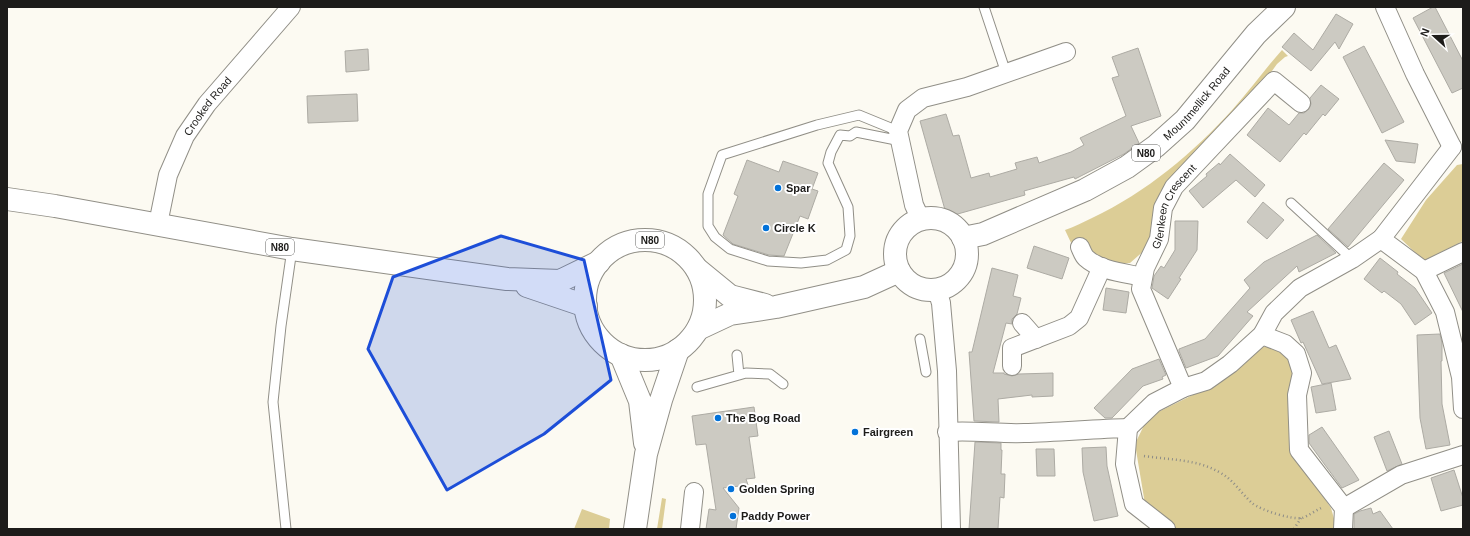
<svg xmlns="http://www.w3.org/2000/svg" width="1470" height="536" viewBox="0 0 1470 536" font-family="Helvetica,sans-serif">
<rect width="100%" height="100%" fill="#fcfaf2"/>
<path fill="#dccd96" d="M 1282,50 L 1288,56 L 1285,57 L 1277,64 L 1253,97 L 1168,184 L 1156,200 L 1153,210 L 1154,223 L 1151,238 L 1146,249 L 1130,263 L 1117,264 L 1073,247 L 1065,230 C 1074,227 1083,222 1092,218 C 1147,192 1193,153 1233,109 C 1250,90 1265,69 1282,50 Z
M 1463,164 L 1463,241 L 1424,261 L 1401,239 L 1426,200 L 1457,165 Z
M 1262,347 L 1274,347 L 1283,352 L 1290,361 L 1295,373 L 1289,392 L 1290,446 L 1331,508 L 1337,529 L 1175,529 L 1145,504 L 1135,444 L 1148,417 L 1217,383 L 1241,367 Z
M 662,498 L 666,499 L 662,529 L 657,529 Z
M 582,509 L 610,519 L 609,529 L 574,529 Z"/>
<path fill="#cccac2" stroke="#adaba4" d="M 1433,7 L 1435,7 L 1463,61 L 1463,88 L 1452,93 L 1413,18 Z
M 1336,14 L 1353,24 L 1339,49 L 1335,42 L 1311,71 L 1282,47 L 1294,33 L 1313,50 Z
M 1364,46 L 1404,122 L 1382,133 L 1343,57 Z
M 1138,48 L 1161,116 L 1131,126 L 1139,143 L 1124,154 L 1075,179 L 1074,177 L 1024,191 L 1025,195 L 947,217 L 920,121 L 946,114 L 953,136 L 959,135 L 971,178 L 989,173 L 990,177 L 1017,169 L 1015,163 L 1037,157 L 1039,163 L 1071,152 L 1084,145 L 1080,138 L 1126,116 L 1112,78 L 1119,76 L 1112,57 Z
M 368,49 L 369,70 L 346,72 L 345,51 Z
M 1321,85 L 1339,99 L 1325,116 L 1323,114 L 1306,135 L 1304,133 L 1280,162 L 1247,135 L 1268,108 L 1289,125 L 1299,113 L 1304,113 L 1309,109 L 1311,104 L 1310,98 Z
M 357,94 L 358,121 L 308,123 L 307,96 Z
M 1385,140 L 1418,144 L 1415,163 L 1396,161 Z
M 1230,154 L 1265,185 L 1255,197 L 1236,180 L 1203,208 L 1189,191 L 1207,176 L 1206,174 L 1219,163 L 1220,165 Z
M 747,160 L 779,172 L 783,161 L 818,173 L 812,189 L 818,191 L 808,219 L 800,216 L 784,256 L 769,255 L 733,244 L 723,235 L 738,196 L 734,194 Z
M 1384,163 L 1404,180 L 1348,247 L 1328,229 Z
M 1263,202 L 1284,220 L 1267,239 L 1247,222 Z
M 1175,221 L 1198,221 L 1197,250 L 1179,278 L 1181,279 L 1168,299 L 1152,288 L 1154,276 L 1161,266 L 1164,268 L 1175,250 Z
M 1317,235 L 1336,253 L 1299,272 L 1297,266 L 1247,312 L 1253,316 L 1218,356 L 1186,368 L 1179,351 L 1179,349 L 1205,339 L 1250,288 L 1244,280 L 1264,262 Z
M 1034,246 L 1069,258 L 1062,279 L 1027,268 Z
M 1380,258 L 1398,272 L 1397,274 L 1415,288 L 1432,313 L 1415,325 L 1401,304 L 1384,291 L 1382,293 L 1364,279 Z
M 1463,264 L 1463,312 L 1444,273 Z
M 992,268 L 1018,275 L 1013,296 L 1021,298 L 1017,314 L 1012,319 L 1012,324 L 1006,323 L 993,373 L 1004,373 L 1004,374 L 1012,376 L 1019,374 L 1053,373 L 1053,396 L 1032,397 L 1032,395 L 998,399 L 999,422 L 974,421 L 969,352 L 972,352 Z
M 1106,288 L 1129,292 L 1126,313 L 1103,310 Z
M 1313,311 L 1329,348 L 1336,345 L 1351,379 L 1322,384 L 1303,342 L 1301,343 L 1291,320 Z
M 1440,334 L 1442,343 L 1442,361 L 1441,361 L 1442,404 L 1450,445 L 1426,449 L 1420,418 L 1417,335 Z
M 1159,359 L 1166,375 L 1162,377 L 1163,379 L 1143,386 L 1112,418 L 1105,418 L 1094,408 L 1132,369 Z
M 1331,383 L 1336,410 L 1316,413 L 1311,387 Z
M 754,407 L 758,436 L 749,437 L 755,478 L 746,479 L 748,485 L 723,488 L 739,508 L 736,529 L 706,529 L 709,509 L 716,510 L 706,444 L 696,445 L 692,416 Z
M 1322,427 L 1353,471 L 1359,480 L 1342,488 L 1322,461 L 1309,443 L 1309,435 Z
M 1389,431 L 1402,464 L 1387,471 L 1374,437 Z
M 975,442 L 1001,443 L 1001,450 L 1002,450 L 1001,474 L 1005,474 L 1004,498 L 1000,497 L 998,529 L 969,529 Z
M 1106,447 L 1107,466 L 1118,516 L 1094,521 L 1083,472 L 1082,448 Z
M 1036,449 L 1054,449 L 1055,476 L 1037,476 Z
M 1454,470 L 1463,498 L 1463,505 L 1441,511 L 1431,478 Z
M 1371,508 L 1373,514 L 1380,511 L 1393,529 L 1354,529 L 1354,514 L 1360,511 Z"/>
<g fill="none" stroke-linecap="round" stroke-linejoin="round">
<defs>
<path id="service" d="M 984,7 L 1006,73
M 898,131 L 859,115 L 817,125 L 722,155 L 708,194 L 708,226 L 715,237 L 730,249 L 768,261 L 801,263 L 827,260 L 846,250 L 850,236 L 848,207 L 828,163 L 831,152 L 840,135 L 850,136 L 856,132 L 901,141
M 1291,203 L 1352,259
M 920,339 L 926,372
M 737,355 L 739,375
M 697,387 L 746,373 L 770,374 L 783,384
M 286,529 L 273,402 L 281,326 L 292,249"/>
<g id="minor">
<path d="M 1385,7 L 1415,74 L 1452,147"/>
<path d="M 1452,147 L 1381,239 L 1424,271 L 1445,312 L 1461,377 L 1463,409"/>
<path d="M 921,220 L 914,205 L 898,131 L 907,110 L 923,98 L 967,87 L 1066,52"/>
<path id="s1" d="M 158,224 L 168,175 L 185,136 L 207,104 L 291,7"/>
<path d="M 1080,247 C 1082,251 1083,255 1086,258 C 1100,271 1125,273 1143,277"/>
<path d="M 1424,271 L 1463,252"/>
<path d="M 937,290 L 941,303 L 947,371 L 951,529"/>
<path d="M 1022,323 L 1036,339"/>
<path d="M 1262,335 L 1285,344 L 1296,354 L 1302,373 L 1297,395 L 1299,450 L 1344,508 L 1343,529"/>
<path d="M 1012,366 L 1012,348 L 1069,326 L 1079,318 L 1102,267"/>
<path id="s2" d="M 1183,388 L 1141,289 L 1145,268 L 1159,239 L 1163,208 L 1174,187 L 1274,81 L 1301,103"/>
<path d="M 1128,428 L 1154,403 L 1183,388 L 1206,381 L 1230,364 L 1262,335 L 1274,313 L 1300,288 L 1352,259 L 1381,239"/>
<path d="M 947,432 C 973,430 998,434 1024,433 C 1059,432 1094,429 1128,428 L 1125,464 L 1134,504 L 1166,529"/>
<path d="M 1344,508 L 1401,475 L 1463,455"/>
<path d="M 690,529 L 694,492"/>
</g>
<path id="tertiary" d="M 621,355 L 640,401 L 645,443
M 635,529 L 646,454 L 661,400 L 678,350"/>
<g id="primary">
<path d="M 7,199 L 55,206 L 292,249 L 507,279 L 560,281 L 599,262"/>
<circle cx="931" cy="254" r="36"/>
<path id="s3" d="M 963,238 L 983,234 L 1085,190 L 1127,167 L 1156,146 L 1185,120 L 1256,34 L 1284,7"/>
<circle cx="645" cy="300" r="60"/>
<path d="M 697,269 L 730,296 L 765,305"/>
<path d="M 527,286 L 586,306"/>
<path d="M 698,329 L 730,314 L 776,307 L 864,287 L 899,271"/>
</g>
</defs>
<use href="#service" stroke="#918f87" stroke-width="11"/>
<use href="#minor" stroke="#918f87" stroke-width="20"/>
<use href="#tertiary" stroke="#918f87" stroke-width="24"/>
<use href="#primary" stroke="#918f87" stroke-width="24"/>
<path stroke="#8d8c87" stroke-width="2.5" stroke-dasharray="1 3" stroke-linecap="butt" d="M 1144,456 C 1170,460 1196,459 1219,472 C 1234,480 1240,492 1252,503 C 1260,510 1292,520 1302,518 C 1308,516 1315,511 1321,508
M 1294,529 L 1301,518"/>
<use href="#service" stroke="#fff" stroke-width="9"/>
<use href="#minor" stroke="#fff" stroke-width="18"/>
<use href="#tertiary" stroke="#fff" stroke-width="22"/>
<use href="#primary" stroke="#fff" stroke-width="22"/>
</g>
<path fill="#1d4ed8" fill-opacity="0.2" stroke="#1d4ed8" stroke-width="3" stroke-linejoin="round" d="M 501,236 L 584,260 L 611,380 L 544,434 L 447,490 L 368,349 L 393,277 Z"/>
<g fill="#0272d9" stroke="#fff" stroke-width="1.5">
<circle cx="778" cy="188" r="4"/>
<circle cx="766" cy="228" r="4"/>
<circle cx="718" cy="418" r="4"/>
<circle cx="855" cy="432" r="4"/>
<circle cx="731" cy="489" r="4"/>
<circle cx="733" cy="516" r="4"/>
</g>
<g text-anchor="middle" stroke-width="4" stroke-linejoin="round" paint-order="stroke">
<g fill="#fff" stroke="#61605f" stroke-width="1">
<rect x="1132" y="145" width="28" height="16" rx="3"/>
<rect x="636" y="232" width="28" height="16" rx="3"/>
<rect x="266" y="239" width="28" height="16" rx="3"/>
</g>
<g font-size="10" font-weight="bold" fill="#1d1c1a">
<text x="1146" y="157">N80</text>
<text x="650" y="244">N80</text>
<text x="280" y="251">N80</text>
</g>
<g font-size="11" fill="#1d1c1a" stroke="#fff">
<text dy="4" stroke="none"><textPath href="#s3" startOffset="274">Mountmellick Road</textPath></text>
<text dy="4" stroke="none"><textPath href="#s1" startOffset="130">Crooked Road</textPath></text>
<text dy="4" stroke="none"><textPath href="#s2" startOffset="198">Glenkeen Crescent</textPath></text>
</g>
<g font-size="11" font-weight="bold" fill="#1d1c1a" stroke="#fff" text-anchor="start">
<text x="786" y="192">Spar</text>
<text x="774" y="232">Circle K</text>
<text x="726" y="422">The Bog Road</text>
<text x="863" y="436">Fairgreen</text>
<text x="739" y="493">Golden Spring</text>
<text x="741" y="520">Paddy Power</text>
</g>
</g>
<rect width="1470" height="536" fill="none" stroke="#1d1c1a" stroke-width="16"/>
<g transform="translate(1434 36) rotate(291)" stroke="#ffffff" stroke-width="3" paint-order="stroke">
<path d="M0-3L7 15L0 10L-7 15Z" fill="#1d1c1a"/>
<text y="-6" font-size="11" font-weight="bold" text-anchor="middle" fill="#1d1c1a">N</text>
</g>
</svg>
